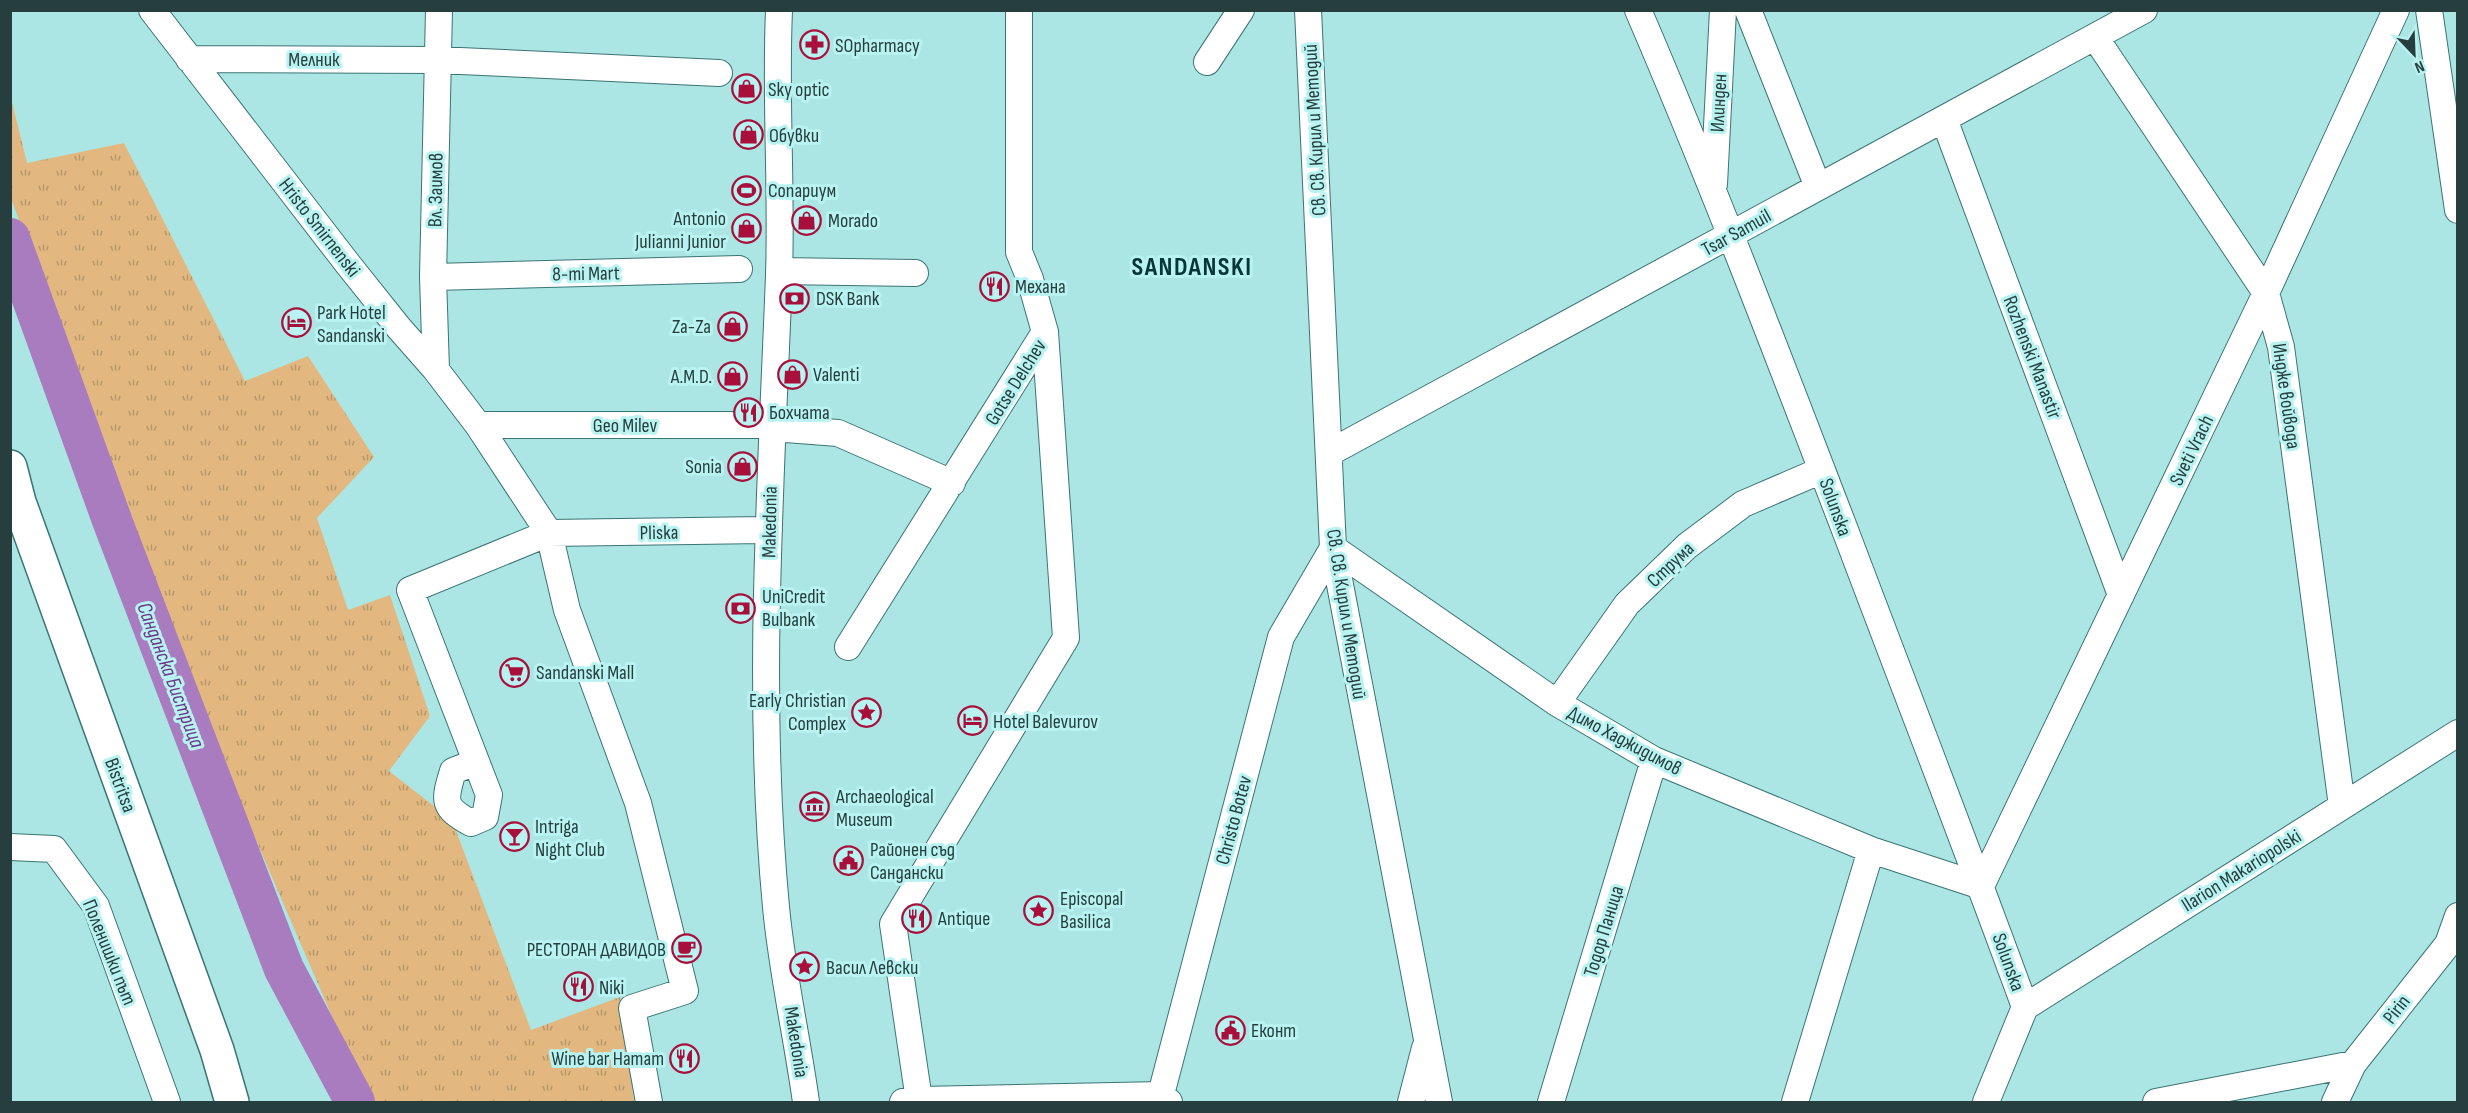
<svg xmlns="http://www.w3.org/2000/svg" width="2468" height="1113" viewBox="0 0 2468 1113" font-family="'Sofia Sans Condensed',sans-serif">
<defs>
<pattern id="park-tufts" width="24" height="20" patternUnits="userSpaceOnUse" patternTransform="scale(1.5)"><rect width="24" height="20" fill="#e2b880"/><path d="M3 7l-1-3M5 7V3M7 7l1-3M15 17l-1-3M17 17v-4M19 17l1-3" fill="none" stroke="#b7976a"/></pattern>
</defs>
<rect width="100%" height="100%" fill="#abe6e4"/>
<path fill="url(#park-tufts)" d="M 10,94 L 27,163 L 124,143 L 245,381 L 308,356 L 374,457 L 317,518 L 348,610 L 390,595 L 430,716 L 389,771 L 452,820 L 531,1030 L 620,997 L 634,1102 L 371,1102 L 368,1100 L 159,615 L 11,198 Z"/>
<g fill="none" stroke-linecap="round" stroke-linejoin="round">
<path stroke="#a97bbf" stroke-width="40" d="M 10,238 L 113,523 L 284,969 L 355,1102"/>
<defs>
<path id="street" d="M 152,10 L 347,263 L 399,328 L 436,370 L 478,425 L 549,533 L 567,610 L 638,803 L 685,991 L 632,1008 L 649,1102
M 779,10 C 775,99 782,187 779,275 C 771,485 756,696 776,907 C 782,972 797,1037 806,1102
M 1308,10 L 1333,548 L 1439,1102
M 1638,10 C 1712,182 1778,356 1845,530 C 1905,689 1967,848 2025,1007
M 1748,10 L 1818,187
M 2429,10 L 2458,210
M 2095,37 L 2266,293 L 2281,347 L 2342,806
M 189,59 L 438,60 L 719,73
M 1207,62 L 1241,10
M 1944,119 L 2121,595
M 1714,184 L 1723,10
M 779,271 L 915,273
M 433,277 L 739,269
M 436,370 L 433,277 L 439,10
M 478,425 L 772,425
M 786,429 L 838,433 L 952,483
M 1329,453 L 2144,10
M 848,647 L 1045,332
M 1557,703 L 1627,604 L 1687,546 L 1743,504 L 1822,470
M 476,762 L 453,771 C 444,801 442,807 471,823 L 485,817 L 489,795 L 410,590 L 549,533 L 769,530
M 10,847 L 54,849 L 96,906 L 167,1102
M 2025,1007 L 2458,733
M 919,1100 L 893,924 L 1066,638 L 1045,332 L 1030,279 L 1019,252 L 1019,10
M 903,1102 L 919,1100 L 1162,1095 L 1169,1102
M 1159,1102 L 1281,637 L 1333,548 L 1557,703 L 1654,760 L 1871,850 L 1981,886 L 2266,293 L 2396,10
M 1411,1102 L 1425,1048
M 1551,1102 L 1654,760
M 1795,1102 L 1871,850
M 1986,1102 L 2025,1007
M 2156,1102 L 2353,1064
M 2335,1102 L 2353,1064 L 2448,944 L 2458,916"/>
<path id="secondary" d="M 10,467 L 19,502 L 217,1050 L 232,1102"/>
</defs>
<use href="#street" stroke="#3b7473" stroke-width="28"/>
<use href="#secondary" stroke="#3b7473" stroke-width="36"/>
<use href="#street" stroke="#fff" stroke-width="26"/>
<use href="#secondary" stroke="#fff" stroke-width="33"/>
</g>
<defs>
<symbol id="pharmacy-ring" viewBox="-11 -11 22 22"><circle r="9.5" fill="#b8f3f2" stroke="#a8103b" stroke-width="1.5"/><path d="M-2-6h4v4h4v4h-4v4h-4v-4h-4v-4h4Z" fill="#a8103b"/></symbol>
<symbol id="shop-ring" viewBox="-11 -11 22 22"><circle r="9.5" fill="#b8f3f2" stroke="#a8103b" stroke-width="1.5"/><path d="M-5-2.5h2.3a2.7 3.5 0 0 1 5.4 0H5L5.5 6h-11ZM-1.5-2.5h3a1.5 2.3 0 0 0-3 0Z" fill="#a8103b"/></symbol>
<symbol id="stadium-ring" viewBox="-11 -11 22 22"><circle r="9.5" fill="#b8f3f2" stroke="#a8103b" stroke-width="1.5"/><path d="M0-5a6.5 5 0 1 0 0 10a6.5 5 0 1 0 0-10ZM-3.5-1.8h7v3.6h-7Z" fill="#a8103b"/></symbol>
<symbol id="restaurant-ring" viewBox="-11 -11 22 22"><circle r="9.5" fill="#b8f3f2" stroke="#a8103b" stroke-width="1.5"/><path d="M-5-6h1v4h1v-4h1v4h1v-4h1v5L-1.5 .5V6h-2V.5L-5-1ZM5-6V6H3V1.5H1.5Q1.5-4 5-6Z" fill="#a8103b"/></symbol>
<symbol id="bank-ring" viewBox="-11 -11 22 22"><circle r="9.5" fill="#b8f3f2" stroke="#a8103b" stroke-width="1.5"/><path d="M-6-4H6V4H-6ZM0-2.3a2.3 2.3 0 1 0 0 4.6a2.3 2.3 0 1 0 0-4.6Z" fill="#a8103b"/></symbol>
<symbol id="hotel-ring" viewBox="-11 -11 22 22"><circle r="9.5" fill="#b8f3f2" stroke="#a8103b" stroke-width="1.5"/><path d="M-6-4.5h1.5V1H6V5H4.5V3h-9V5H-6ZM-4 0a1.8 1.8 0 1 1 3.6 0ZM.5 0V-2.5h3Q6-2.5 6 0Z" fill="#a8103b"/></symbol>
<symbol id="supermarket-ring" viewBox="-11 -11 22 22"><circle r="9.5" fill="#b8f3f2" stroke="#a8103b" stroke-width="1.5"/><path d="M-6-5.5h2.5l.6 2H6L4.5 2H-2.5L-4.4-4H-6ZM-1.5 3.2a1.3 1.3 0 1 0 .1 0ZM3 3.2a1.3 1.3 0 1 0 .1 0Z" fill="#a8103b"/></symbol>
<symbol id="sight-ring" viewBox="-11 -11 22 22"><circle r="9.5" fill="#b8f3f2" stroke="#a8103b" stroke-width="1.5"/><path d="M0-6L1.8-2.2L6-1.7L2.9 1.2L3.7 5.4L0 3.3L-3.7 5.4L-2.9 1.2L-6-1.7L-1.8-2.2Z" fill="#a8103b"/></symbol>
<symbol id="museum-ring" viewBox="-11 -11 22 22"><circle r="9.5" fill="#b8f3f2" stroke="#a8103b" stroke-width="1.5"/><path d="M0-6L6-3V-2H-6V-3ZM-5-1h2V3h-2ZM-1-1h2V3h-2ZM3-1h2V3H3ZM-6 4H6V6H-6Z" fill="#a8103b"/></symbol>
<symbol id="bar-ring" viewBox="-11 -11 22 22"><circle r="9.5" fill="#b8f3f2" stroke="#a8103b" stroke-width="1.5"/><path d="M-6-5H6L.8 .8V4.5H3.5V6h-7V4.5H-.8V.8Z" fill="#a8103b"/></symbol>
<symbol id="civic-ring" viewBox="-11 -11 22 22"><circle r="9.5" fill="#b8f3f2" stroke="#a8103b" stroke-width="1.5"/><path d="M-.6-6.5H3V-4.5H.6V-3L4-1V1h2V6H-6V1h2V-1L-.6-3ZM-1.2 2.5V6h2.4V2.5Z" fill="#a8103b"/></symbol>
<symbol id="cafe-ring" viewBox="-11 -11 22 22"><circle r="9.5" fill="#b8f3f2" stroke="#a8103b" stroke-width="1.5"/><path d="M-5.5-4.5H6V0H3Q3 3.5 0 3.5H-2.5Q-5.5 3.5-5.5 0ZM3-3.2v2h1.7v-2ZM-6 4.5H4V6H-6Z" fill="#a8103b"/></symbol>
</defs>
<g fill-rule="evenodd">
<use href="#pharmacy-ring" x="798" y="28" width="33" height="33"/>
<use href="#shop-ring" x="730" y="72" width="33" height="33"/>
<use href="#shop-ring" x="732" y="118" width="33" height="33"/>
<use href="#stadium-ring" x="730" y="174" width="33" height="33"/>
<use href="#shop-ring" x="790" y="204" width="33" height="33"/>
<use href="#shop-ring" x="730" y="212" width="33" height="33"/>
<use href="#restaurant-ring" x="978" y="270" width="33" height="33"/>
<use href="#bank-ring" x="778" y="282" width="33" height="33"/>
<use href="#hotel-ring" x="280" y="306" width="33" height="33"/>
<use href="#shop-ring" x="716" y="310" width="33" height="33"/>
<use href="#shop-ring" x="776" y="358" width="33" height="33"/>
<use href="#shop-ring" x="716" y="360" width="33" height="33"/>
<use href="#restaurant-ring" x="732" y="396" width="33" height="33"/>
<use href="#shop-ring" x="726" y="450" width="33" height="33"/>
<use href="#bank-ring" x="724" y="592" width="33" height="33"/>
<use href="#supermarket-ring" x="498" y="656" width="33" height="33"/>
<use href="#sight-ring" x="850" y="696" width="33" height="33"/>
<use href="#hotel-ring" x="956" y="704" width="33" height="33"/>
<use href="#museum-ring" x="798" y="790" width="33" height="33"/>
<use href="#bar-ring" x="498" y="820" width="33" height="33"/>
<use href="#civic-ring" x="832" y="844" width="33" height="33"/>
<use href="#sight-ring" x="1022" y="894" width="33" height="33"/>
<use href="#restaurant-ring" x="900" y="902" width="33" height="33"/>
<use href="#cafe-ring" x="670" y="932" width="33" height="33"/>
<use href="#sight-ring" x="788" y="950" width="33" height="33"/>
<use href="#restaurant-ring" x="562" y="970" width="33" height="33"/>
<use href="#civic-ring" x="1214" y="1014" width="33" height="33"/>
<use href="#restaurant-ring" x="668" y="1042" width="33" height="33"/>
</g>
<g text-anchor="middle" stroke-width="6" stroke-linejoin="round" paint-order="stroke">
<g font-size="20" fill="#263e3d" stroke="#b8f3f2" text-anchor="start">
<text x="835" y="52">SOpharmacy</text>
<text x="768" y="96">Sky optic</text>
<text x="769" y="142">Обувки</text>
<text x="768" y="197">Сопариум</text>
<text x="726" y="225" text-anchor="end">Antonio<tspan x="726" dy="23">Julianni Junior</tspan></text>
<text x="828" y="227">Morado</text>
<text x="1015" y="293">Механа</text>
<text x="816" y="305">DSK Bank</text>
<text x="317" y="319">Park Hotel<tspan x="317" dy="23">Sandanski</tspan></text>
<text x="711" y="333" text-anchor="end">Za-Za</text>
<text x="813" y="381">Valenti</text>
<text x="712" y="383" text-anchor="end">A.M.D.</text>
<text x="769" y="419">Бохчата</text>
<text x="722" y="473" text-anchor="end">Sonia</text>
<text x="762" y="603">UniCredit<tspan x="762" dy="23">Bulbank</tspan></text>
<text x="536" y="679">Sandanski Mall</text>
<text x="846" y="707" text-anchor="end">Early Christian<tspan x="846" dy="23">Complex</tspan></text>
<text x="993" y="728">Hotel Balevurov</text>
<text x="836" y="803">Archaeological<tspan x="836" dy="23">Museum</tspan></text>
<text x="535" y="833">Intriga<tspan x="535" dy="23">Night Club</tspan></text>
<text x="870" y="856">Районен съд<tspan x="870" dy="23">Сандански</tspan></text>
<text x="1060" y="905">Еpiscopal<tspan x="1060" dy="23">Basilica</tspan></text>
<text x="938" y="925">Antique</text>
<text x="666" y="956" text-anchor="end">РЕСТОРАН ДАВИДОВ</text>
<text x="826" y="974">Васил Левски</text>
<text x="599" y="994">Niki</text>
<text x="1251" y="1037">Еконт</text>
<text x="664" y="1065" text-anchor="end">Wine bar Hamam</text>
</g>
<g font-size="20" fill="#263e3d" stroke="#b8f3f2">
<text x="314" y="66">Мелник</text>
<text transform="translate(1718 103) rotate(-87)" y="7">Илинден</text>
<text transform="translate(1314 130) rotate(-93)" y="7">Св. Св. Кирил и Методий</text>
<text transform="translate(435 190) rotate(-89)" y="7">Вл. Заимов</text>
<text transform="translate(320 227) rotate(52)" y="7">Hristo Smirnenski</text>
<text transform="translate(1736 232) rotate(-29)" y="7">Tsar Samuil</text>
<text transform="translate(586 273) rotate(-1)" y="7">8-mi Mart</text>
<text transform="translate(2033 357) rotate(69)" y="7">Rozhenski Manastir</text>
<text transform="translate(1015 382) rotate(-58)" y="7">Gotse Delchev</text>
<text transform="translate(2287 396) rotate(82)" y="7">Индже войвода</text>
<text x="625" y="432">Geo Milev</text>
<text transform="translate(2191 450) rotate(-64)" y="7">Sveti Vrach</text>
<text transform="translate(1836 507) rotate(70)" y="7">Solunska</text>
<text transform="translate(769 522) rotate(-89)" y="7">Makedonia</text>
<text transform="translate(659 532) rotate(-1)" y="7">Pliska</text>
<text transform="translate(1670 564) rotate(-43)" y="7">Струма</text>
<text transform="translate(1347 614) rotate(81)" y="7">Св. Св. Кирил и Методий</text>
<text transform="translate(1625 740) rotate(28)" y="7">Димо Хаджидимов</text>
<text transform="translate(121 785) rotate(70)" y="7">Bistritsa</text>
<text transform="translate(1233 820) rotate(-75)" y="7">Christo Botev</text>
<text transform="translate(2241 870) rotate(-32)" y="7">Ilarion Makariopolski</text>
<text transform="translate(1603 931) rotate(-73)" y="7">Тодор Паница</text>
<text transform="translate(110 952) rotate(68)" y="7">Поленишки път</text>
<text transform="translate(2009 962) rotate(70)" y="7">Solunska</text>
<text transform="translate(2396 1009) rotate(-52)" y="7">Pirin</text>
<text transform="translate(797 1042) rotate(81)" y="7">Makedonia</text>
</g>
<g font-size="21" font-style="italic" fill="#6e3587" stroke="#b8f3f2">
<text transform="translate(171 675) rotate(69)" y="7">Санданска Бистрица</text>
</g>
<g font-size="26" font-weight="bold" letter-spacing="1.5" fill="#073636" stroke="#b8f3f2">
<text x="1192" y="275">SANDANSKI</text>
</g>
</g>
<rect width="2468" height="1113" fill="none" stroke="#263e3d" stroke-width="24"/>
<g transform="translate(2414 54) rotate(157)" stroke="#b8f3f2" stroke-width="4.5" paint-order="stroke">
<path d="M0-4.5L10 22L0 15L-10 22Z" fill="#263e3d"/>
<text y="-9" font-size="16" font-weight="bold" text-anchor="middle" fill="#263e3d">N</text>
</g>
</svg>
